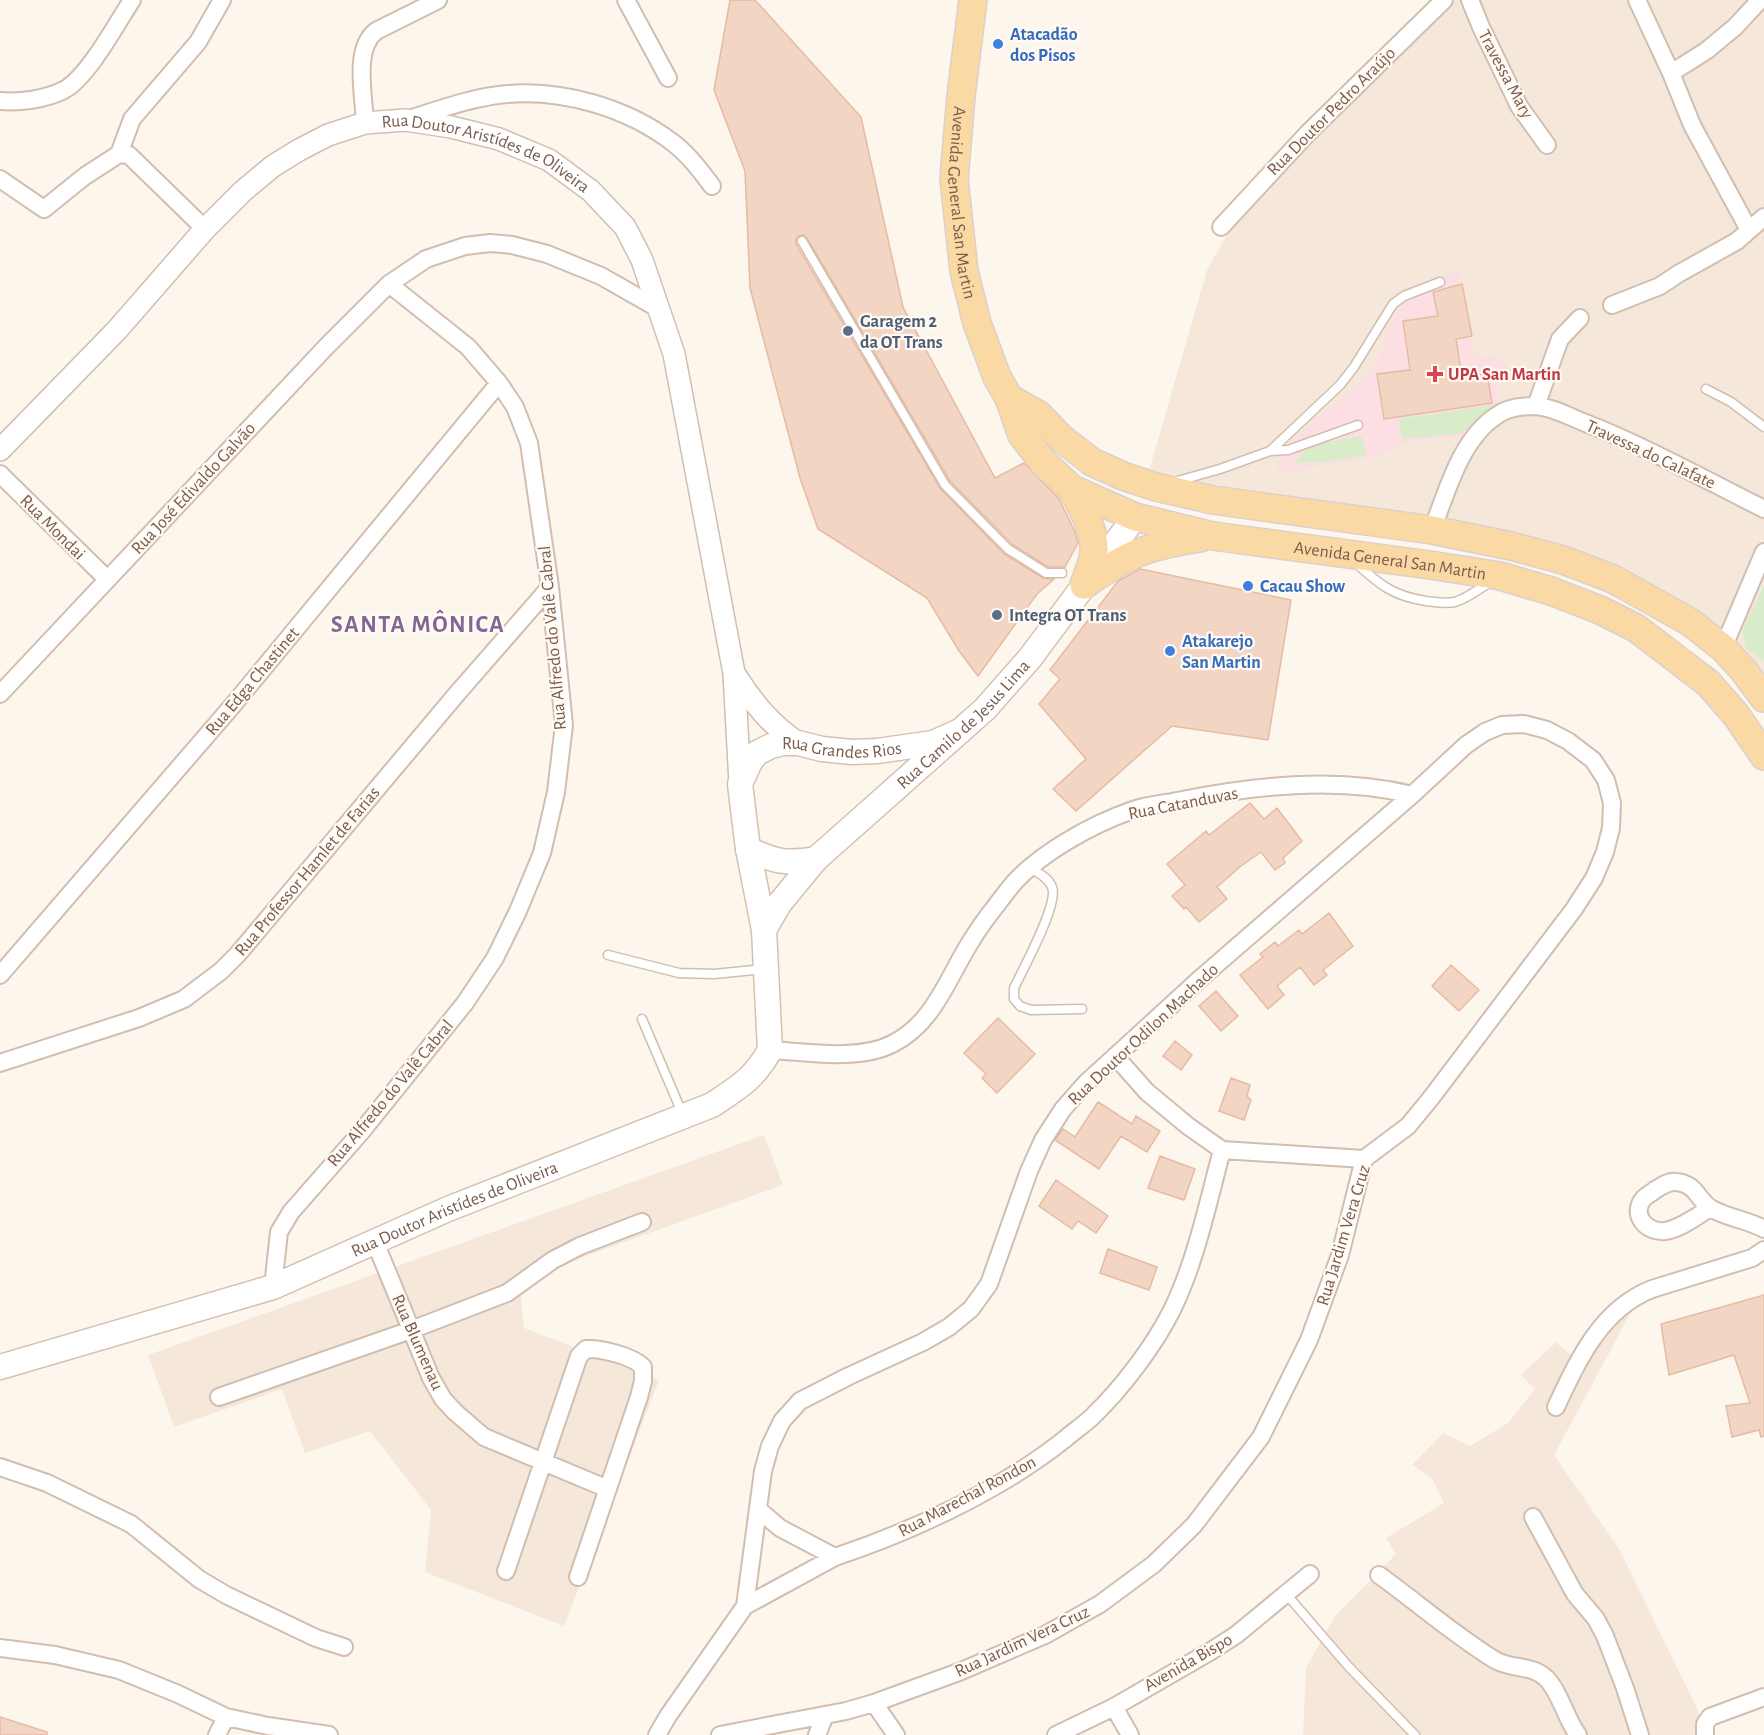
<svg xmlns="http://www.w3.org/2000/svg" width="1764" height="1735" viewBox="0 0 1764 1735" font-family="'Alegreya Sans',sans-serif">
<rect width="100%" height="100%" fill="#fdf6ec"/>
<path fill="#f5e8da" d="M 1453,0 L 1764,0 L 1764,694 L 1761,697 L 1663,619 L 1531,559 L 1143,492 L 1207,270 L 1237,217 Z
M 764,1135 L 783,1185 L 519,1280 L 524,1328 L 659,1380 L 564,1626 L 425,1572 L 431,1510 L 370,1431 L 305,1453 L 282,1389 L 174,1427 L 148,1355 Z
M 1648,1281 L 1554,1455 L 1619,1549 L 1693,1700 L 1708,1735 L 1303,1735 L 1306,1668 L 1335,1616 L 1396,1554 L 1386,1538 L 1444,1503 L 1432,1478 L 1412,1465 L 1443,1433 L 1470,1446 L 1508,1423 L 1535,1389 L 1521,1375 L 1556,1342 L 1577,1360 Z"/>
<path fill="#fbdfe3" d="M 1460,272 L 1475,359 L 1498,355 L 1507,367 L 1498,383 L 1498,407 L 1464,438 L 1414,440 L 1373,457 L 1274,474 L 1295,438 L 1362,381 L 1375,365 L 1407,287 Z"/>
<path fill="#d8ecc9" d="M 1493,405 L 1461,434 L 1402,439 L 1399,419 Z
M 1361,436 L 1367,455 L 1325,462 L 1293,463 L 1311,445 Z
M 1764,586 L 1764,660 L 1746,649 L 1742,630 Z"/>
<path fill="#f3d5c3" stroke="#e6bba3" stroke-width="1.5" d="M 730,0 L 755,0 L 861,117 L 903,307 L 995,478 L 1024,463 L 1059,499 L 1075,532 L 1078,543 L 1065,567 L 1048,567 L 1012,544 L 950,481 L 807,238 L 803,235 L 798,236 L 796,240 L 796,244 L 940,488 L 1004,554 L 1043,578 L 1054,579 L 1037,594 L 978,676 L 959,651 L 927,598 L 818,529 L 800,478 L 750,288 L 745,171 L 714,90 Z
M 1462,284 L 1472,336 L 1456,339 L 1462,378 L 1487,374 L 1492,403 L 1384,419 L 1377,374 L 1410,370 L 1403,321 L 1438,316 L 1433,292 Z
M 1140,569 L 1291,600 L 1268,740 L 1172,726 L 1076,811 L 1053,789 L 1086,759 L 1039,704 L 1060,679 L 1050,670 L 1118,581 Z
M 1250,803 L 1264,819 L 1277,808 L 1302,841 L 1283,858 L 1285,863 L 1275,870 L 1261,852 L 1241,866 L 1217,887 L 1227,899 L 1199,922 L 1186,907 L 1184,909 L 1172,896 L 1185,885 L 1167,864 L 1206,831 L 1209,835 Z
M 1329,913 L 1353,946 L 1323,970 L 1327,975 L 1314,985 L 1300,967 L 1277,986 L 1284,995 L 1268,1009 L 1240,975 L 1263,957 L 1260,954 L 1275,942 L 1278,946 L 1299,930 L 1302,934 Z
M 1451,965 L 1479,990 L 1459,1011 L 1432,986 Z
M 1216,991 L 1238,1016 L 1221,1031 L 1199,1006 Z
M 998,1018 L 1035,1054 L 997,1093 L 982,1078 L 986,1074 L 964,1053 Z
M 1175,1041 L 1192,1055 L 1181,1070 L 1163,1056 Z
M 1231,1078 L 1250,1085 L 1247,1096 L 1251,1100 L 1244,1120 L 1219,1111 Z
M 1098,1102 L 1132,1124 L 1136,1116 L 1160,1131 L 1147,1152 L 1121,1136 L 1099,1169 L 1055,1140 L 1063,1129 L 1075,1137 Z
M 1160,1156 L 1195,1169 L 1184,1200 L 1148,1188 Z
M 1056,1180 L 1108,1216 L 1096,1233 L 1078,1221 L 1072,1229 L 1039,1206 Z
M 1108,1249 L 1157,1267 L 1149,1290 L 1100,1273 Z
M 1764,1295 L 1764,1436 L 1761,1437 L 1759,1430 L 1732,1437 L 1726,1406 L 1750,1403 L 1734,1355 L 1669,1375 L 1661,1324 Z
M 0,1717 L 47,1732 L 47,1735 L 0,1735 Z"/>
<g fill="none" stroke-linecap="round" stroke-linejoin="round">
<defs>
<path id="service" d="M 802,241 L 945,485 L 1008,549 L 1046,573 L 1062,573
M 1706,389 L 1731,402 L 1764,427
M 1270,451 L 1340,385 L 1354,367 L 1393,304 L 1404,296 L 1440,282
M 1174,482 L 1220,469 L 1270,451 L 1288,450 L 1358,425
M 1357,564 C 1381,586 1394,596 1426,601 C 1436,602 1445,604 1455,602 C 1468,598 1480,588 1492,581
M 1031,868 C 1038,873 1049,878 1052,887 C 1059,904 1023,969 1014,988 L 1014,999 L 1020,1006 L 1031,1010 L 1082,1009
M 608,955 L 679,973 L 714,974 L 764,969
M 642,1019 L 683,1115
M 1287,1595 L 1349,1667 L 1415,1735"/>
<path id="minor" d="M 626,0 L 668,78
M 1470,0 L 1481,27 L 1519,106 L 1547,145
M 1637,0 L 1671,73 L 1692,125 L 1749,230
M 1671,73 L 1706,51 L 1735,27 L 1760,0
M 0,101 C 20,103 46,99 64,90 C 88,77 117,23 132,0
M 409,119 C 441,109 473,97 507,94 C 563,89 627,108 672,142 C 688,154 700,170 712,186
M 365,123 C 364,95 353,49 376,31 L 438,0
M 119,154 L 132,119 L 198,42 L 222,0
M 119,154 L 129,155 L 205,229
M 0,179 L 44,209 L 85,176 L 119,154
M 1221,227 L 1308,133 L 1444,0
M 1612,305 L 1660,286 L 1678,274 L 1737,241 L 1764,217
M 1536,406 L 1560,339 L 1580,318
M 0,474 L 107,579
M 1432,530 C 1447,492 1460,440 1496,416 C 1506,408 1522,406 1535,406 C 1552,407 1568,416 1583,422 C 1645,446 1704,479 1764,509
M 1723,648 L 1764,552
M 0,694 L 325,348 L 389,284 L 426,259 L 465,246 L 490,243 L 512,245 L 547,254 L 601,276 L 659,309
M 0,975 L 233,705 L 499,383
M 770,1050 C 806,1052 859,1061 892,1044 C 935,1023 948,976 973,938 C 983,921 996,906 1008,890 C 1034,856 1092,824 1133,810 C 1147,805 1163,804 1177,801 C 1252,786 1337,776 1412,795
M 1115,1056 L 1147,1092 L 1188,1126 L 1222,1150 L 1364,1159
M 0,1063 L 139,1018 L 184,999 L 221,971 L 238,954 L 455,696 L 550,587
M 1710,1208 C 1697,1216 1680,1229 1665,1231 C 1646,1233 1630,1214 1644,1198 C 1647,1195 1652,1193 1655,1190 C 1662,1186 1668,1181 1676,1182 C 1698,1184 1697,1201 1712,1209 C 1728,1218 1748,1220 1764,1229
M 375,1242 L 431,1378 L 443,1399 L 455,1412 L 484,1437 L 608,1489
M 273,1287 L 279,1232 L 291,1212 L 362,1131 L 465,1003 L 495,958 L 518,911 L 542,853 L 556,792 L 564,725 L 550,587 L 529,443 L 515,407 L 499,383 L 468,347 L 389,284
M 219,1397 L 411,1330 L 507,1293 L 553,1260 L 580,1246 L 642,1222
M 1556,1407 C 1578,1360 1601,1309 1652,1289 L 1752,1258 L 1764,1250
M 0,1467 L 47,1483 L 131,1524 L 199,1579 L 226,1595 L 316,1638 L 344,1647
M 759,1510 L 780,1528 L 835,1557 C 913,1531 1001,1490 1065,1439 C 1074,1431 1085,1424 1093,1416 C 1122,1388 1154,1346 1172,1310 C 1196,1261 1208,1202 1222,1150
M 1533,1517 L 1575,1594 L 1596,1619 L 1605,1636 L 1625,1688 L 1640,1735
M 506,1571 L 579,1356 L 586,1349 C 600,1348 633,1356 643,1367 L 643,1381 L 639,1397 L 578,1577
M 1379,1575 C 1418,1603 1454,1635 1495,1660 C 1512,1670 1531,1664 1546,1678 C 1560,1692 1566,1719 1578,1735
M 745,1606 L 835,1557
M 0,1648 L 55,1655 L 119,1670 L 178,1694 L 226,1717 L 268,1726 L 329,1735
M 874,1703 L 896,1735
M 1114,1707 L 1130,1735
M 217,1735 L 226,1717
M 657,1735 L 668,1716 L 745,1606 L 763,1471 L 770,1446 L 782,1421 L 800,1401 L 849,1376 L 923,1342 L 949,1327 L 971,1309 L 989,1284 L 1029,1171 L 1043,1140 L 1063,1109 L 1085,1084 L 1202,977 L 1412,795 L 1466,745 L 1485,732 L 1502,725 L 1524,724 L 1547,730 L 1568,741 L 1593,760 L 1606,780 L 1612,803 L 1611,828 L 1605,852 L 1594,878 L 1574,909 L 1431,1098 L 1408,1126 L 1364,1159 L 1340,1255 L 1309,1340 L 1261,1437 L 1194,1525 L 1154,1564 L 1100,1604 L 1045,1635 L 959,1672 L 874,1703 L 846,1711 L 720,1735
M 817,1735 L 825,1715
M 1056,1735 L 1114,1707 L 1211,1651 L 1236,1635 L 1310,1574
M 1705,1735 L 1705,1724 L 1710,1717 L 1764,1697"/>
<g id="tertiary">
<path id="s1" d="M 0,450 L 117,330 L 205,229 L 243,191 L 273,166 L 299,150 L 328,135 L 365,123 L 405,120 L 451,127 L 499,139 L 549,160 L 591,191 L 625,227 L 642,260 L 674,354 L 734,673 L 740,784"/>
<path d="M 736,676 C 753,703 771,725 798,743"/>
</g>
<g id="secondary">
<path d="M 748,849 C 775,862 786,864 816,859"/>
<path id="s2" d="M 764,930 L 779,904 L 816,859 L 985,709 L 1030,658 L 1135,517"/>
<path id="s3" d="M 0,1367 L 273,1287 L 448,1209 L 712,1105 C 739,1087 754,1079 770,1050 L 764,930 L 748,849 L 740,784 L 750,762 L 757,753 L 771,746 L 783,743 L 798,743 L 822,749 L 852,752 L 877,751 L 933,743 L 960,731"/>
</g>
<g id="primary">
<path id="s4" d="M 973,0 L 961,96 L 954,179 L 964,271 L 977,323 L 997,377 L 1009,398 L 1022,435 L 1044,463 L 1072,489 L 1135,517 L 1213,536 L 1430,565 L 1500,576 L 1551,591 L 1600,610 L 1636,628 L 1708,683 L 1736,715 L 1764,756"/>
<path d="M 1009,398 L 1039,415 L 1061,438 L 1092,462 L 1123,476 L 1156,487 L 1213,500 L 1432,530 L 1511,546 L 1563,560 L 1613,579 L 1690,622 L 1723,648 L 1744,671 L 1764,698"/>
<path d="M 1072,489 C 1083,510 1095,529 1094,553 C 1093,563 1087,575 1084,585"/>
<path d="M 1084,585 C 1127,554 1147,546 1200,538"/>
</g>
</defs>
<use href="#service" stroke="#d1beb0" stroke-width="11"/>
<use href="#minor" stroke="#d1beb0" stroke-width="20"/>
<use href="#tertiary" stroke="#d1beb0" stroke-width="24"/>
<use href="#secondary" stroke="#d6c0b0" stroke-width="27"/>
<use href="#primary" stroke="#dad1cd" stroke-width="30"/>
<use href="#service" stroke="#fff" stroke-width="8"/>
<use href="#minor" stroke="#fff" stroke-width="16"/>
<use href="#tertiary" stroke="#fff" stroke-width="21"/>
<use href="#secondary" stroke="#fff" stroke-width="24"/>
<use href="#primary" stroke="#fbd9a5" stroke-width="27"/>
</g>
<g fill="#3f7fe0" stroke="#fffaf3" stroke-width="2">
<circle cx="998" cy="44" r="6"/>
<circle cx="1248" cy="586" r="6"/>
<circle cx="1170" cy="651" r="6"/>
</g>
<g fill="#5c6f8a" stroke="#fffaf3" stroke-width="2">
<circle cx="848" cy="331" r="6"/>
<circle cx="997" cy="615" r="6"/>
</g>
<path fill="#e0444e" stroke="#fffaf3" stroke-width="2" d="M1432 365h6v6h6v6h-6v6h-6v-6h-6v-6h6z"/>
<g text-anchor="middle" stroke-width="4.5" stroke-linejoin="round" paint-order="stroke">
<g font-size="18" font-weight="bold" fill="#366cbe" stroke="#fffaf3" text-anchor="start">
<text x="1010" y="40">Atacadão<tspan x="1010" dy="21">dos Pisos</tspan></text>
<text x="1260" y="592">Cacau Show</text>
<text x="1182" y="647">Atakarejo<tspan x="1182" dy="21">San Martin</tspan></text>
</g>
<g font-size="18" fill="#7a5c4d" stroke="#fffaf3">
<text transform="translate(1506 74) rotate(62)" y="6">Travessa Mary</text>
<text transform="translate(1331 111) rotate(-45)" y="6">Rua Doutor Pedro Araújo</text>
<text dy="6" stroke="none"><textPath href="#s1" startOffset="624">Rua Doutor Aristídes de Oliveira</textPath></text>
<text dy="6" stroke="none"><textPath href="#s4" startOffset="204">Avenida General San Martin</textPath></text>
<text transform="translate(1651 454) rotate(25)" y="6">Travessa do Calafate</text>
<text transform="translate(193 488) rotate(-47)" y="6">Rua José Edivaldo Galvão</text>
<text transform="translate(53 527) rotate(45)" y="6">Rua Mondai</text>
<text dy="6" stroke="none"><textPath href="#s4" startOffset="849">Avenida General San Martin</textPath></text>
<text transform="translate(552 638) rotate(-95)" y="6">Rua Alfredo do Valê Cabral</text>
<text transform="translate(252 681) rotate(-50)" y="6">Rua Edga Chastinet</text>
<text dy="6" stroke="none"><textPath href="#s2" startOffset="288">Rua Camilo de Jesus Lima</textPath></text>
<text dy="6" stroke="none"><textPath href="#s3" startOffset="1232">Rua Grandes Rios</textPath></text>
<text transform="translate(1183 803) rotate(-11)" y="6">Rua Catanduvas</text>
<text transform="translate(307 871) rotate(-50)" y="6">Rua Professor Hamlet de Farias</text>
<text transform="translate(1143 1034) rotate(-43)" y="6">Rua Doutor Odilon Machado</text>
<text transform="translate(390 1093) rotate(-50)" y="6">Rua Alfredo do Valê Cabral</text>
<text dy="6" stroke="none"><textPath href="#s3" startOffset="482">Rua Doutor Aristídes de Oliveira</textPath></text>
<text transform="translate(1343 1235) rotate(-73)" y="6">Rua Jardim Vera Cruz</text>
<text transform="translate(418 1342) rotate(66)" y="6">Rua Blumenau</text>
<text transform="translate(967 1496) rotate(-28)" y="6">Rua Marechal Rondon</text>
<text transform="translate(1022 1641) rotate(-25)" y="6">Rua Jardim Vera Cruz</text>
<text transform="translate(1188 1662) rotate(-30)" y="6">Avenida Bispo</text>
</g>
<g font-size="18" font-weight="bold" fill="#4e5e75" stroke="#fffaf3" text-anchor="start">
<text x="860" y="327">Garagem 2<tspan x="860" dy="21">da OT Trans</tspan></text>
<text x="1009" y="621">Integra OT Trans</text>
</g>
<g font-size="18" font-weight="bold" fill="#be3a42" stroke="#fffaf3" text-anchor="start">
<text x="1448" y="380">UPA San Martin</text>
</g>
<g font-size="24" font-weight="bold" letter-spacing="1.5" fill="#846695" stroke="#fffaf3">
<text x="418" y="632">SANTA MÔNICA</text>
</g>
</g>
</svg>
